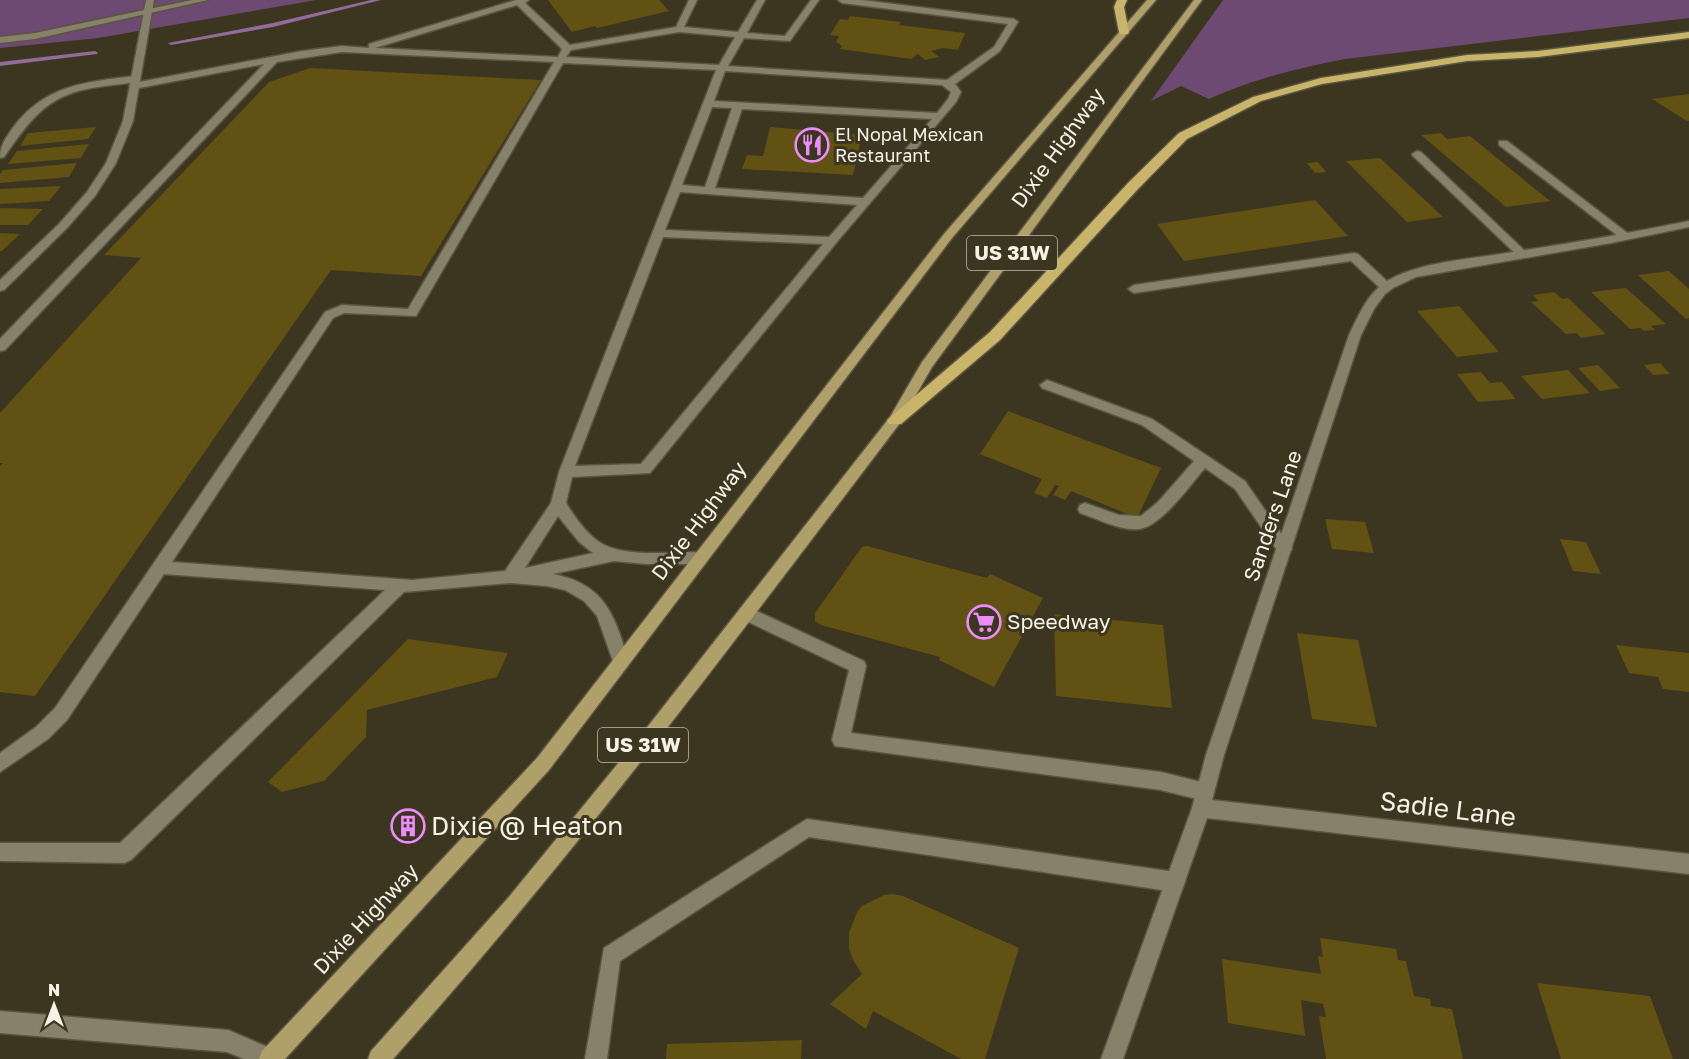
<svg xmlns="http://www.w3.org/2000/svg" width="1689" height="1059" viewBox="0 0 1689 1059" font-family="'Golos Text',sans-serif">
<rect width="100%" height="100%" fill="#3c3621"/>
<path fill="#6d4a72" d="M 0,0 L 316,0 L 98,38 L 0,48 Z
M 1223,0 L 1689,0 L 1689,18 L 1345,59 C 1298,68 1253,79 1209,99 L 1181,86 L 1151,101 Z"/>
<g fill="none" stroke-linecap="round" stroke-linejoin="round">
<path fill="#936b99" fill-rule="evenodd" d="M 371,0 L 381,0 L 273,27 L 171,45 L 168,43 L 273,23 Z
M 95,51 L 98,53 L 97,54 L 0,66 L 0,62 Z"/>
</g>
<path fill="#615112" d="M 548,0 L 659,0 L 669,11 L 597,28 L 595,26 L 572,32 Z
M 850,16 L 901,22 L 899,25 L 965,33 L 958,50 L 943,48 L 931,51 L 939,57 L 925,60 L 918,54 L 911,59 L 840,49 L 842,46 L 836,42 L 839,36 L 830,35 L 840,19 L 848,20 Z
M 310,68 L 541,80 L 421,276 L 331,270 L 35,696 L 0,692 L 0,466 L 3,463 L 0,463 L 0,413 L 141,258 L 104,255 L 269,82 Z
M 1689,94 L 1689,121 L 1687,121 L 1652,99 Z
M 96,127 L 88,139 L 20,146 L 28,133 Z
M 770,127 L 862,135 L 853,175 L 742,169 L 747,155 L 763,156 Z
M 1441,133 L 1447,139 L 1470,136 L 1550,201 L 1506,207 L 1421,135 Z
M 89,144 L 81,158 L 8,164 L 17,151 Z
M 1380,158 L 1443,217 L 1407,222 L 1346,161 Z
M 1318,162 L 1326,172 L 1315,173 L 1307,163 Z
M 77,163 L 69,177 L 0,183 L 0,174 L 3,170 Z
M 61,186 L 49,201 L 0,204 L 0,189 Z
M 1315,200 L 1348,236 L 1184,261 L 1157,224 Z
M 0,208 L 43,209 L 28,225 L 0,225 Z
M 0,233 L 20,234 L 2,251 L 0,251 Z
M 1669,271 L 1689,289 L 1689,318 L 1686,319 L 1638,275 Z
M 1626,288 L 1666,324 L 1651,326 L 1655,330 L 1644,331 L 1640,328 L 1630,329 L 1591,292 Z
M 1554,292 L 1562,299 L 1568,298 L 1606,334 L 1581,338 L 1577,333 L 1566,334 L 1531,302 L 1538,301 L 1533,295 Z
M 1459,306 L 1499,352 L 1457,357 L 1417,311 Z
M 1660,363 L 1670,374 L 1653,375 L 1644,365 Z
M 1598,365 L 1620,388 L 1600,391 L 1578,368 Z
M 1568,370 L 1590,393 L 1542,399 L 1521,376 Z
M 1481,372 L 1490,383 L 1502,382 L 1516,399 L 1478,402 L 1457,374 Z
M 1008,411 L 1161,468 L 1137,518 L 1071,491 L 1065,500 L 1053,495 L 1059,486 L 1055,485 L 1047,498 L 1034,493 L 1042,479 L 980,454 Z
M 1325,519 L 1365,522 L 1374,553 L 1332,549 Z
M 1560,539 L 1586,542 L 1601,574 L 1573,571 Z
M 867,546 L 987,578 L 990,574 L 1043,598 L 994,687 L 939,660 L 940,657 L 821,625 L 815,621 L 815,613 L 862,547 Z
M 1054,614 L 1163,625 L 1172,708 L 1056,696 Z
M 1297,633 L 1358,640 L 1377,727 L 1312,719 Z
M 408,639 L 508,653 L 497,677 L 367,710 L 366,737 L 324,781 L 282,792 L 268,782 Z
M 1616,645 L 1689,653 L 1689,692 L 1663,689 L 1658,677 L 1629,673 Z
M 414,809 L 426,817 L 402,843 L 391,835 Z
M 892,894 L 903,896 L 1019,948 L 985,1059 L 961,1059 L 873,1011 L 866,1029 L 830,1004 L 862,974 L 853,960 L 849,949 L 849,933 L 857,912 L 862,906 L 884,895 Z
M 1320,938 L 1396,949 L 1398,960 L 1406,961 L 1414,996 L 1430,999 L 1431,1006 L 1452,1009 L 1463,1059 L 1326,1059 L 1319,1016 L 1326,1017 L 1323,1004 L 1301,1000 L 1305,1036 L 1228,1023 L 1222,959 L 1321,974 L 1318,956 L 1323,957 Z
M 1537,983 L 1650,996 L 1673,1059 L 1561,1059 Z
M 802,1040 L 801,1059 L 666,1059 L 667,1044 Z"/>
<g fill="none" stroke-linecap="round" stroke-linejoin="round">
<defs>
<path id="service" d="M 192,0 L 208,0 L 35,39 L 0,43 L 0,37 L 35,33 Z
M 516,0 L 529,0 L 525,3 L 570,45 L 676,27 L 689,0 L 697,0 L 684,27 L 738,32 L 757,0 L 765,0 L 747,33 L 785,36 L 811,0 L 819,0 L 790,41 L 744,38 L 728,66 L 947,80 L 994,47 L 1008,24 L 842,3 L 838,0 L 862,0 L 1014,19 L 1018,22 L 1000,51 L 955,84 L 961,92 L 956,102 L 836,243 L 650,473 L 572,477 L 566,503 C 575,517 585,532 599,542 C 622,558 673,552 701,552 L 706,554 L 709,558 L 706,562 L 701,564 L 646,564 L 614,561 L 553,574 C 606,584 615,617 629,662 L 627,667 L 621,669 L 615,667 L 597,616 L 584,601 L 565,590 L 547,586 L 510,583 L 404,592 L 131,860 L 124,863 L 0,861 L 0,843 L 120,843 L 385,590 L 164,574 L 67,720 L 48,739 L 0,772 L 0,753 L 36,727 L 55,708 L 325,312 L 342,305 L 408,309 L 554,62 L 342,52 L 277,62 L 5,350 L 0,351 L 0,339 L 264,64 L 134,89 L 129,86 L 134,83 L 302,51 L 342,46 L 369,48 L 369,44 ZM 517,5 L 562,49 L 558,57 L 375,48 ZM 679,32 L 735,37 L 719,65 L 566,57 L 571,50 ZM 563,63 L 716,70 L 559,472 L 551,503 L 505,571 L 412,580 L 172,562 L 333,318 L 344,313 L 416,316 ZM 725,71 L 942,85 L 951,92 L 948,99 L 937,113 L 714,101 ZM 712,107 L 732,108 L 705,187 L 682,185 ZM 742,109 L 932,119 L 863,198 L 715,188 ZM 680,192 L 857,205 L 829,237 L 665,230 ZM 663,237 L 823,244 L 641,464 L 575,466 ZM 558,516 L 579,542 L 593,553 L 525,568 Z
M 135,76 L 140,79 L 138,81 C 122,85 104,85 87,89 C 45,97 27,124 4,157 L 0,158 C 0,146 5,139 12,129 C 44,85 85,82 135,76 Z
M 1499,141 L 1507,141 L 1630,235 L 1630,239 L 1622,239 L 1499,145 Z
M 1417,151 L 1421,152 L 1526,252 L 1526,256 L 1518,256 L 1413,156 L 1412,154 Z
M 1354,253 L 1358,254 L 1389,283 L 1389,289 L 1381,289 L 1351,261 L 1134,293 L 1128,289 L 1134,285 Z
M 1047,380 L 1152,419 L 1245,481 L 1289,545 L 1292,549 L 1289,553 L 1279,553 L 1235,489 L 1205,468 C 1190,485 1162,526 1139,529 C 1120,531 1098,519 1080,513 L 1078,509 L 1080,505 L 1085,503 L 1119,515 L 1141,516 L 1158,502 L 1194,461 L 1142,425 L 1042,388 L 1040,385 Z
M 746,606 L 864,661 L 866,666 L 851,733 L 1161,772 L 1205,783 L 1211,786 L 1214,792 L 1211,798 L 1205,801 L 1161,790 L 835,746 L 832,740 L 849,670 L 740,618 L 738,613 L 740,608 Z
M 807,819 L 1175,872 L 1182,875 L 1185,882 L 1182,889 L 1175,892 L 809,837 L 620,961 L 607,1059 L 585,1059 L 604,948 Z"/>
<path id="minor" d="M 146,0 L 154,0 L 133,121 L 116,163 L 95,196 L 67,228 L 4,290 L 0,291 L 0,280 L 59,224 L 87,192 L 106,163 L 123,121 Z
M 1689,221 L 1689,227 L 1611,243 L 1416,277 L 1393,288 L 1385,294 L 1374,309 L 1361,335 L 1224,755 L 1212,800 L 1689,854 L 1689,874 L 1207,818 L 1123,1059 L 1101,1059 L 1192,808 L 1206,755 L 1349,335 C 1358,316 1367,295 1384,283 C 1417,261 1475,259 1513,252 C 1572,243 1631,233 1689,221 Z
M 0,1011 L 228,1030 L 277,1051 L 280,1059 L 244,1059 L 227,1052 L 0,1033 Z"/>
<path id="primary" d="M 1147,0 L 1156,0 L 952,238 L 549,770 L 285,1059 L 259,1059 L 262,1051 L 537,758 L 944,234 Z
M 1194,0 L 1202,0 L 932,367 L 900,423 C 736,639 574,857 393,1059 L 368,1059 L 371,1051 L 508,898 L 638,739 L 890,417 L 922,362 Z"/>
<path id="motorway" d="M 1117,0 L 1127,0 L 1124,7 L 1129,32 L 1128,34 L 1120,34 L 1119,32 L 1114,7 Z
M 1689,32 L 1689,38 L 1538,57 L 1467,61 L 1322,84 L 1261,101 L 1187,139 L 1138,189 L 1000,340 L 901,424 L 889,424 L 887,420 L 990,332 L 1128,183 L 1179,133 L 1253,97 L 1321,78 L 1467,55 L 1538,51 Z"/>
</defs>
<use href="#service" stroke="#5a5441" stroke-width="3"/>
<use href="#minor" stroke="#5a5441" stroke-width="3"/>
<use href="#primary" stroke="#5a5441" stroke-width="3"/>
<use href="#motorway" stroke="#5a5441" stroke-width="3"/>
<use href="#service" fill="#878169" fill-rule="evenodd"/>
<use href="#minor" fill="#878169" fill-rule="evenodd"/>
<use href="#primary" fill="#afa06a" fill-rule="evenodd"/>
<use href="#motorway" fill="#c9b56a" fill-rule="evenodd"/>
</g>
<defs>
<symbol id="restaurant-ring" viewBox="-11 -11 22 22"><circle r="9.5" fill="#3c3621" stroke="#ec8cfb" stroke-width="1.5"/><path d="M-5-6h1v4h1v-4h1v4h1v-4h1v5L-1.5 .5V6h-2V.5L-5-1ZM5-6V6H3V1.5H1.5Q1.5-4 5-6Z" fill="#ec8cfb"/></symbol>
<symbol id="supermarket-ring" viewBox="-11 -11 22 22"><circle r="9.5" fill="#3c3621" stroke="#ec8cfb" stroke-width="1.5"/><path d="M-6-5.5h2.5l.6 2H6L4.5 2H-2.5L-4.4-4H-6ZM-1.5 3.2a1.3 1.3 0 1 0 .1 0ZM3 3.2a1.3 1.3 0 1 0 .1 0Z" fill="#ec8cfb"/></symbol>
<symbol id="building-ring" viewBox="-11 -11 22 22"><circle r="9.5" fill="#3c3621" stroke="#ec8cfb" stroke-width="1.5"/><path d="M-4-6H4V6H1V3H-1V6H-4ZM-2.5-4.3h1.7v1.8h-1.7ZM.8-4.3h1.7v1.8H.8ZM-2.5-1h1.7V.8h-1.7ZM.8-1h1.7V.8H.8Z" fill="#ec8cfb"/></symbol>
</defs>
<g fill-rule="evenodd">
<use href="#restaurant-ring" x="793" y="126" width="38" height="38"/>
<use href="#supermarket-ring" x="965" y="603" width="38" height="38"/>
<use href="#building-ring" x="389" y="807" width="38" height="38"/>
</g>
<g text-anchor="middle" stroke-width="6" stroke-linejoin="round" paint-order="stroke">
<g font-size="18" fill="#f6f2e5" stroke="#3c3621" text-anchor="start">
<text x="835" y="141">El Nopal Mexican<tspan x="835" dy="21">Restaurant</tspan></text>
</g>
<g fill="#3c3621" stroke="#bebaaa" stroke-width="1.5">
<rect x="967" y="236" width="90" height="34" rx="4.5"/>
<rect x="598" y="728" width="90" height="34" rx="4.5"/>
</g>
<g font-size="20" font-weight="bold" fill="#f6f2e5">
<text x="1012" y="260">US 31W</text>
<text x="643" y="752">US 31W</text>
</g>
<g font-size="21" fill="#f6f2e5" stroke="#3c3621">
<text transform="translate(1058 148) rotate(-54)" y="7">Dixie Highway</text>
<text transform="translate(1273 516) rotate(-71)" y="7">Sanders Lane</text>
<text transform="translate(699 521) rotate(-53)" y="7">Dixie Highway</text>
<text transform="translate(366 919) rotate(-47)" y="7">Dixie Highway</text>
</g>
<g font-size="21" fill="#f6f2e5" stroke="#3c3621" text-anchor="start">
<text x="1007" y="629">Speedway</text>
</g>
<g font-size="26" fill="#f6f2e5" stroke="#3c3621">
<text transform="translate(1448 809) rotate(7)" y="9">Sadie Lane</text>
</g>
<g font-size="26" fill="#f6f2e5" stroke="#3c3621" text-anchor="start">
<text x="431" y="835">Dixie @ Heaton</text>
</g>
</g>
<g transform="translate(54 1005)" stroke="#3c3621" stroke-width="4.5" paint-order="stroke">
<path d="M0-4.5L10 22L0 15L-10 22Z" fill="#f6f2e5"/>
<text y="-9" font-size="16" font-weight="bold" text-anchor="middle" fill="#f6f2e5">N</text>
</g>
</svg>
